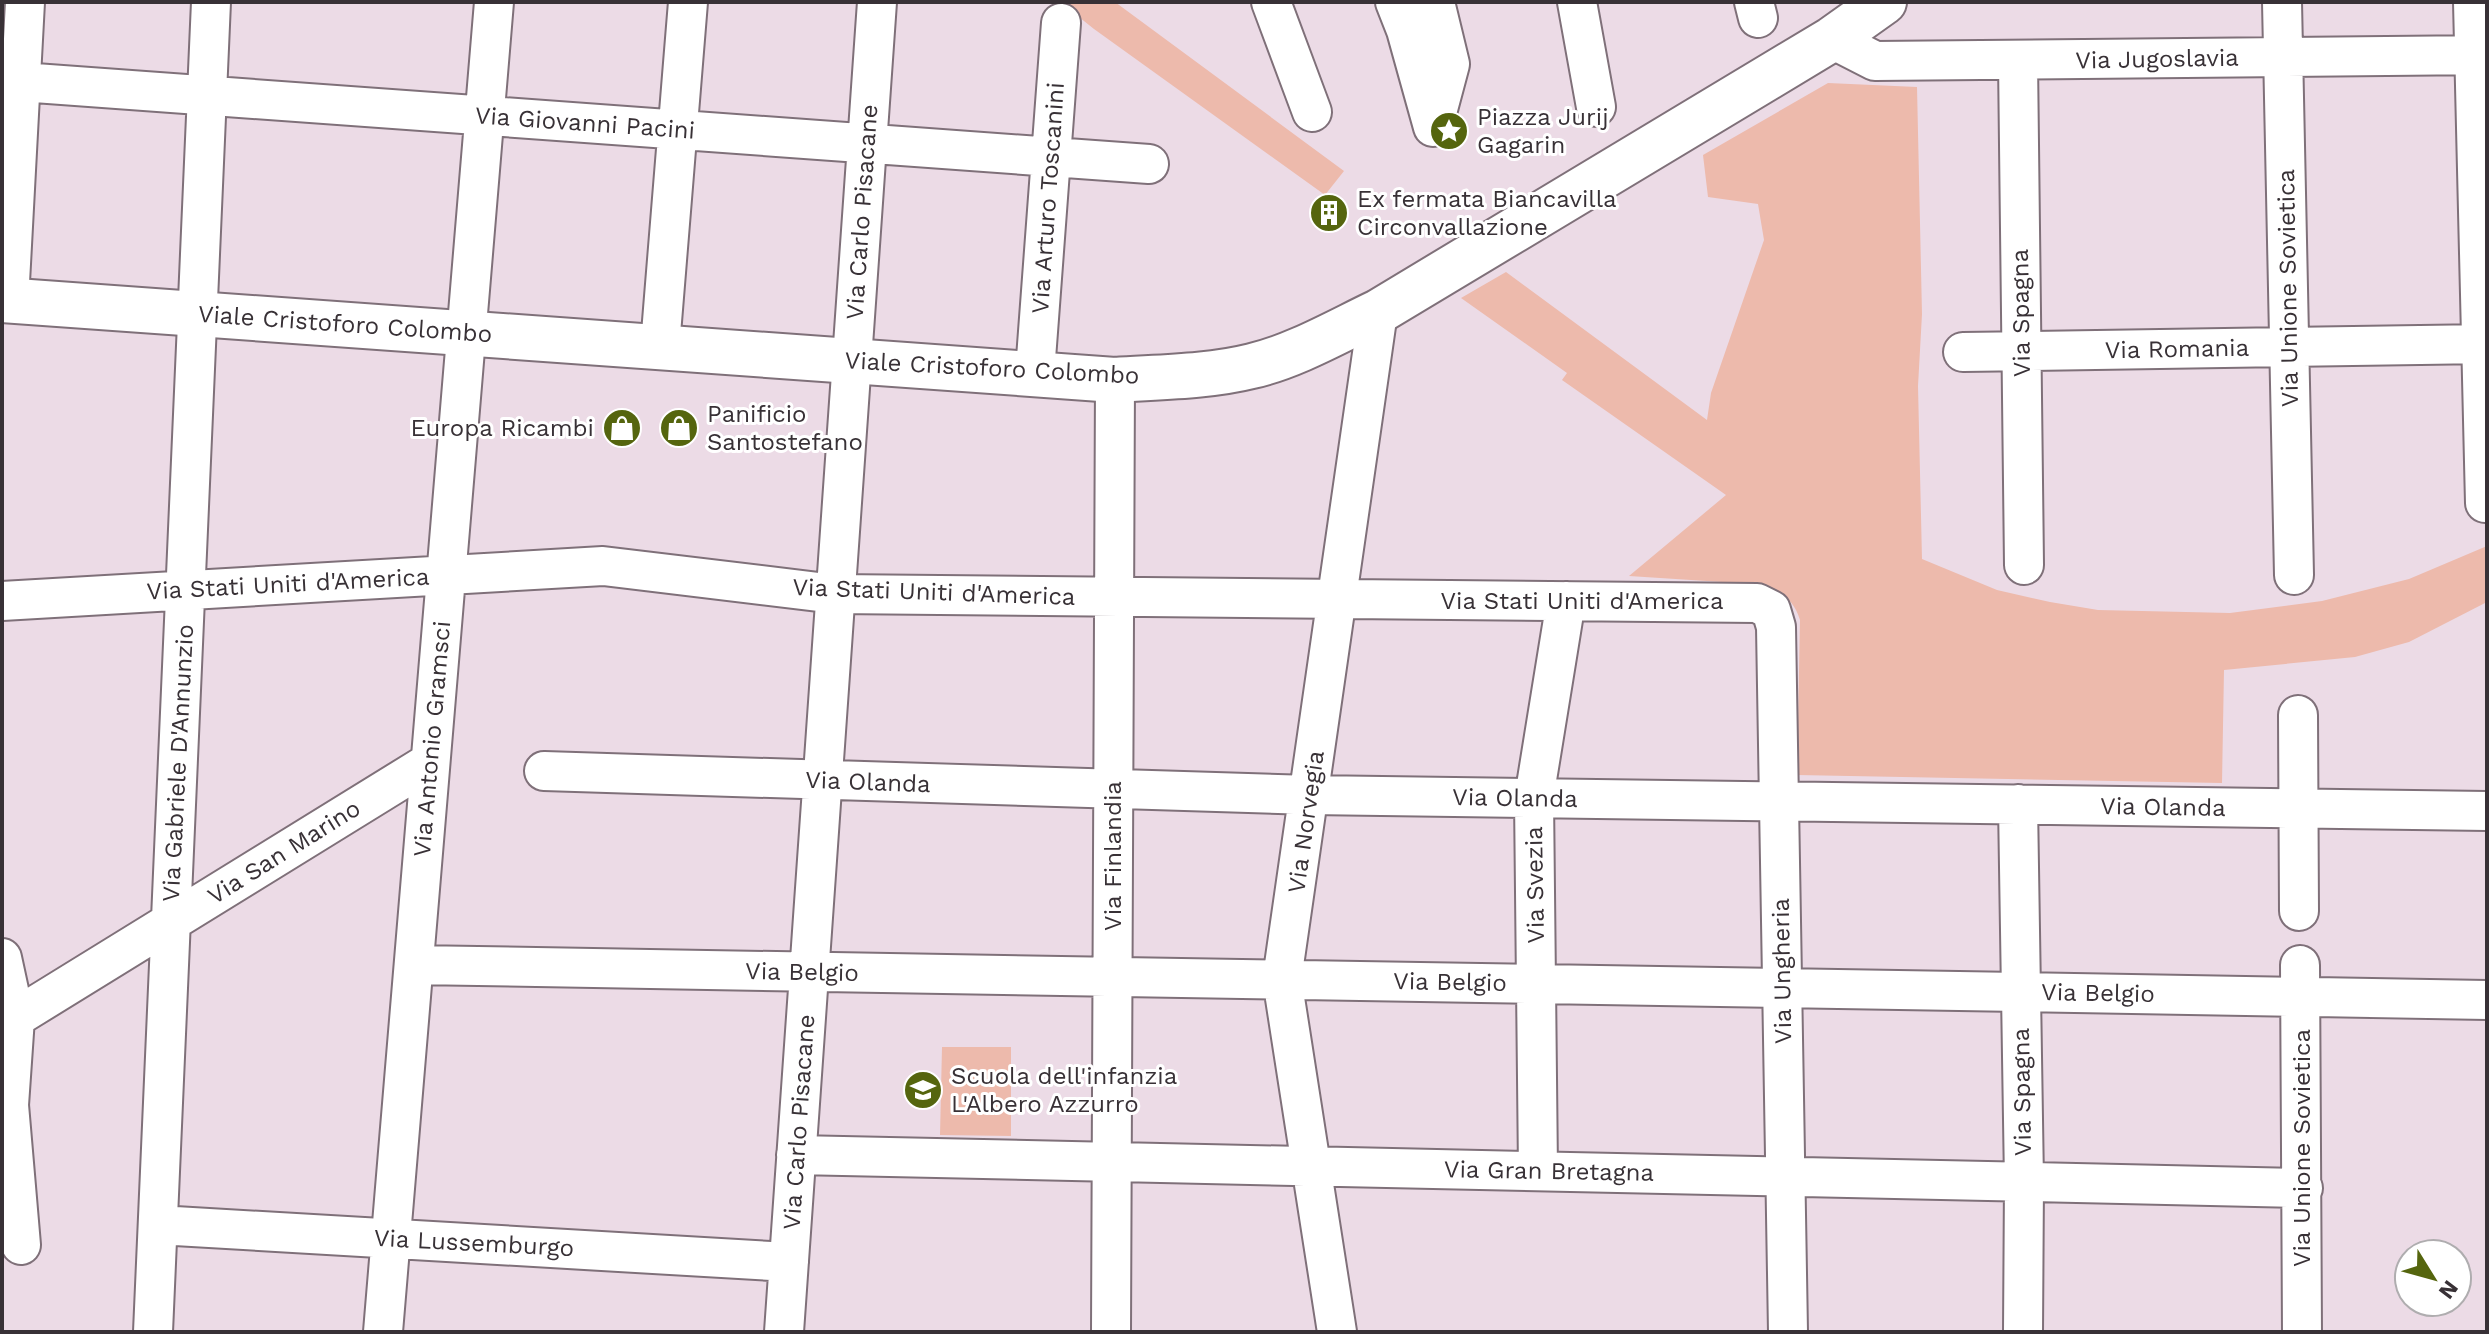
<svg xmlns="http://www.w3.org/2000/svg" width="2489" height="1334" viewBox="0 0 2489 1334" font-family="'Work Sans',sans-serif">
<rect width="100%" height="100%" fill="#ecdbe6"/>
<path fill="#edbaac" d="M 1062,2 L 1115,2 L 1344,171 L 1325,195 L 1094,29 L 1079,17 L 1079,12 Z
M 1828,83 L 1917,87 L 1922,314 L 1918,386 L 1922,559 L 1997,590 L 2050,602 L 2098,610 L 2230,613 L 2322,601 L 2409,579 L 2487,546 L 2487,602 L 2409,642 L 2355,657 L 2224,670 L 2222,783 L 1797,775 L 1800,620 C 1793,596 1776,589 1753,584 L 1629,576 L 1726,495 L 1562,380 L 1567,373 L 1461,298 L 1506,272 L 1707,420 L 1711,393 L 1764,240 L 1758,204 L 1708,197 L 1703,155 Z
M 942,1047 L 1011,1047 L 1011,1136 L 940,1135 Z"/>
<g fill="none" stroke-linecap="round" stroke-linejoin="round">
<defs>
<path id="street" d="M 1271,2 L 1312,112
M 1395,2 L 1406,30 L 1433,127
M 1577,2 L 1596,107
M 1754,2 L 1758,18
M 2282,2 L 2294,575
M 2473,2 L 2485,503
M 1832,39 L 1875,61 L 2487,55
M 2018,60 L 2024,565
M 21,82 L 1149,164
M 1434,124 L 1450,64 L 1435,2
M 9,301 L 25,2
M 660,346 L 688,2
M 1963,352 L 2487,344
M 1035,372 L 1061,23
M 2,601 L 603,566 L 835,594 L 1757,603 L 1771,610 L 1776,627 L 1788,1332
M 2298,715 L 2299,911
M 544,771 L 1310,795 L 2487,811
M 2018,804 L 2024,1182 L 2023,1332
M 2,958 L 15,1018 L 9,1105 L 21,1245
M 414,965 L 2487,1000
M 2300,965 L 2302,1332
M 15,1018 L 430,762
M 796,1155 L 2303,1188
M 1538,1171 L 1534,798 L 1566,601
M 158,1225 L 789,1262
M 153,1332 L 211,2
M 383,1332 L 494,2
M 784,1332 L 877,2
M 1111,1332 L 1115,380
M 1337,1332 L 1282,979 L 1378,312"/>
<path id="secondary" d="M 2,300 L 1115,380 C 1160,377 1208,377 1252,366 C 1295,356 1338,331 1378,312 L 1832,39 L 1884,2"/>
</defs>
<use href="#street" stroke="#7f7079" stroke-width="42"/>
<use href="#secondary" stroke="#7f7079" stroke-width="48"/>
<use href="#street" stroke="#fff" stroke-width="38"/>
<use href="#secondary" stroke="#fff" stroke-width="44"/>
</g>
<defs>
<symbol id="sight-disc" viewBox="-11 -11 22 22"><circle r="9.5" fill="#55650e" stroke="#fff"/><path d="M0-6L1.8-2.2L6-1.7L2.9 1.2L3.7 5.4L0 3.3L-3.7 5.4L-2.9 1.2L-6-1.7L-1.8-2.2Z" fill="#fff"/></symbol>
<symbol id="building-disc" viewBox="-11 -11 22 22"><circle r="9.5" fill="#55650e" stroke="#fff"/><path d="M-4-6H4V6H1V3H-1V6H-4ZM-2.5-4.3h1.7v1.8h-1.7ZM.8-4.3h1.7v1.8H.8ZM-2.5-1h1.7V.8h-1.7ZM.8-1h1.7V.8H.8Z" fill="#fff"/></symbol>
<symbol id="shop-disc" viewBox="-11 -11 22 22"><circle r="9.5" fill="#55650e" stroke="#fff"/><path d="M-5-2.5h2.3a2.7 3.5 0 0 1 5.4 0H5L5.5 6h-11ZM-1.5-2.5h3a1.5 2.3 0 0 0-3 0Z" fill="#fff"/></symbol>
<symbol id="school-disc" viewBox="-11 -11 22 22"><circle r="9.5" fill="#55650e" stroke="#fff"/><path d="M0-5L7-2L0 1L-7-2ZM-4 1L0 2.5L4 1V4Q0 6-4 4Z" fill="#fff"/></symbol>
</defs>
<g fill-rule="evenodd">
<use href="#sight-disc" x="1427" y="109" width="44" height="44"/>
<use href="#building-disc" x="1307" y="191" width="44" height="44"/>
<use href="#shop-disc" x="600" y="406" width="44" height="44"/>
<use href="#shop-disc" x="657" y="406" width="44" height="44"/>
<use href="#school-disc" x="901" y="1068" width="44" height="44"/>
</g>
<g text-anchor="middle" stroke-width="6" stroke-linejoin="round" paint-order="stroke">
<g font-size="24" fill="#383136" stroke="#fff">
<text transform="translate(2157 59) rotate(-1)" y="8">Via Jugoslavia</text>
<text transform="translate(585 123) rotate(4)" y="8">Via Giovanni Pacini</text>
<text transform="translate(1048 198) rotate(-86)" y="8">Via Arturo Toscanini</text>
<text transform="translate(862 212) rotate(-86)" y="8">Via Carlo Pisacane</text>
<text transform="translate(2288 288) rotate(-91)" y="8">Via Unione Sovietica</text>
<text transform="translate(2021 313) rotate(-91)" y="8">Via Spagna</text>
<text transform="translate(345 324) rotate(4)" y="8">Viale Cristoforo Colombo</text>
<text transform="translate(2177 349) rotate(-1)" y="8">Via Romania</text>
<text transform="translate(992 368) rotate(3)" y="8">Viale Cristoforo Colombo</text>
<text transform="translate(288 584) rotate(-3)" y="8">Via Stati Uniti d'America</text>
<text transform="translate(934 592) rotate(2)" y="8">Via Stati Uniti d'America</text>
<text x="1582" y="609">Via Stati Uniti d'America</text>
<text transform="translate(432 739) rotate(-85)" y="8">Via Antonio Gramsci</text>
<text transform="translate(178 763) rotate(-87)" y="8">Via Gabriele D'Annunzio</text>
<text transform="translate(868 782) rotate(2)" y="8">Via Olanda</text>
<text transform="translate(1515 798) rotate(1)" y="8">Via Olanda</text>
<text transform="translate(2163 807) rotate(1)" y="8">Via Olanda</text>
<text transform="translate(1306 822) rotate(-82)" y="8">Via Norvegia</text>
<text transform="translate(284 852) rotate(-32)" y="8">Via San Marino</text>
<text transform="translate(1113 856) rotate(-90)" y="8">Via Finlandia</text>
<text transform="translate(1535 885) rotate(-91)" y="8">Via Svezia</text>
<text transform="translate(1782 971) rotate(-91)" y="8">Via Ungheria</text>
<text transform="translate(802 972) rotate(1)" y="8">Via Belgio</text>
<text transform="translate(1450 982) rotate(1)" y="8">Via Belgio</text>
<text transform="translate(2098 993) rotate(1)" y="8">Via Belgio</text>
<text transform="translate(2022 1092) rotate(-91)" y="8">Via Spagna</text>
<text transform="translate(799 1122) rotate(-86)" y="8">Via Carlo Pisacane</text>
<text transform="translate(2302 1148) rotate(-90)" y="8">Via Unione Sovietica</text>
<text transform="translate(1549 1171) rotate(1)" y="8">Via Gran Bretagna</text>
<text transform="translate(474 1243) rotate(3)" y="8">Via Lussemburgo</text>
</g>
<g font-size="24" fill="#383136" stroke="#fff" text-anchor="start">
<text x="1477" y="125">Piazza Jurij<tspan x="1477" dy="28">Gagarin</tspan></text>
<text x="1357" y="207">Ex fermata Biancavilla<tspan x="1357" dy="28">Circonvallazione</tspan></text>
<text x="707" y="422">Panificio<tspan x="707" dy="28">Santostefano</tspan></text>
<text x="594" y="436" text-anchor="end">Europa Ricambi</text>
<text x="951" y="1084">Scuola dell'infanzia<tspan x="951" dy="28">L'Albero Azzurro</tspan></text>
</g>
</g>
<rect width="2489" height="1334" fill="none" stroke="#383136" stroke-width="8"/>
<g transform="translate(2433 1278) rotate(127)"><circle r="38" fill="#ffffff" stroke="#afadaf" stroke-width="2"/>
<path d="M0-6L14 30L0 20L-14 30Z" fill="#55650e"/>
<text y="-12" font-size="22" font-weight="bold" text-anchor="middle" fill="#383136">N</text>
</g>
</svg>
